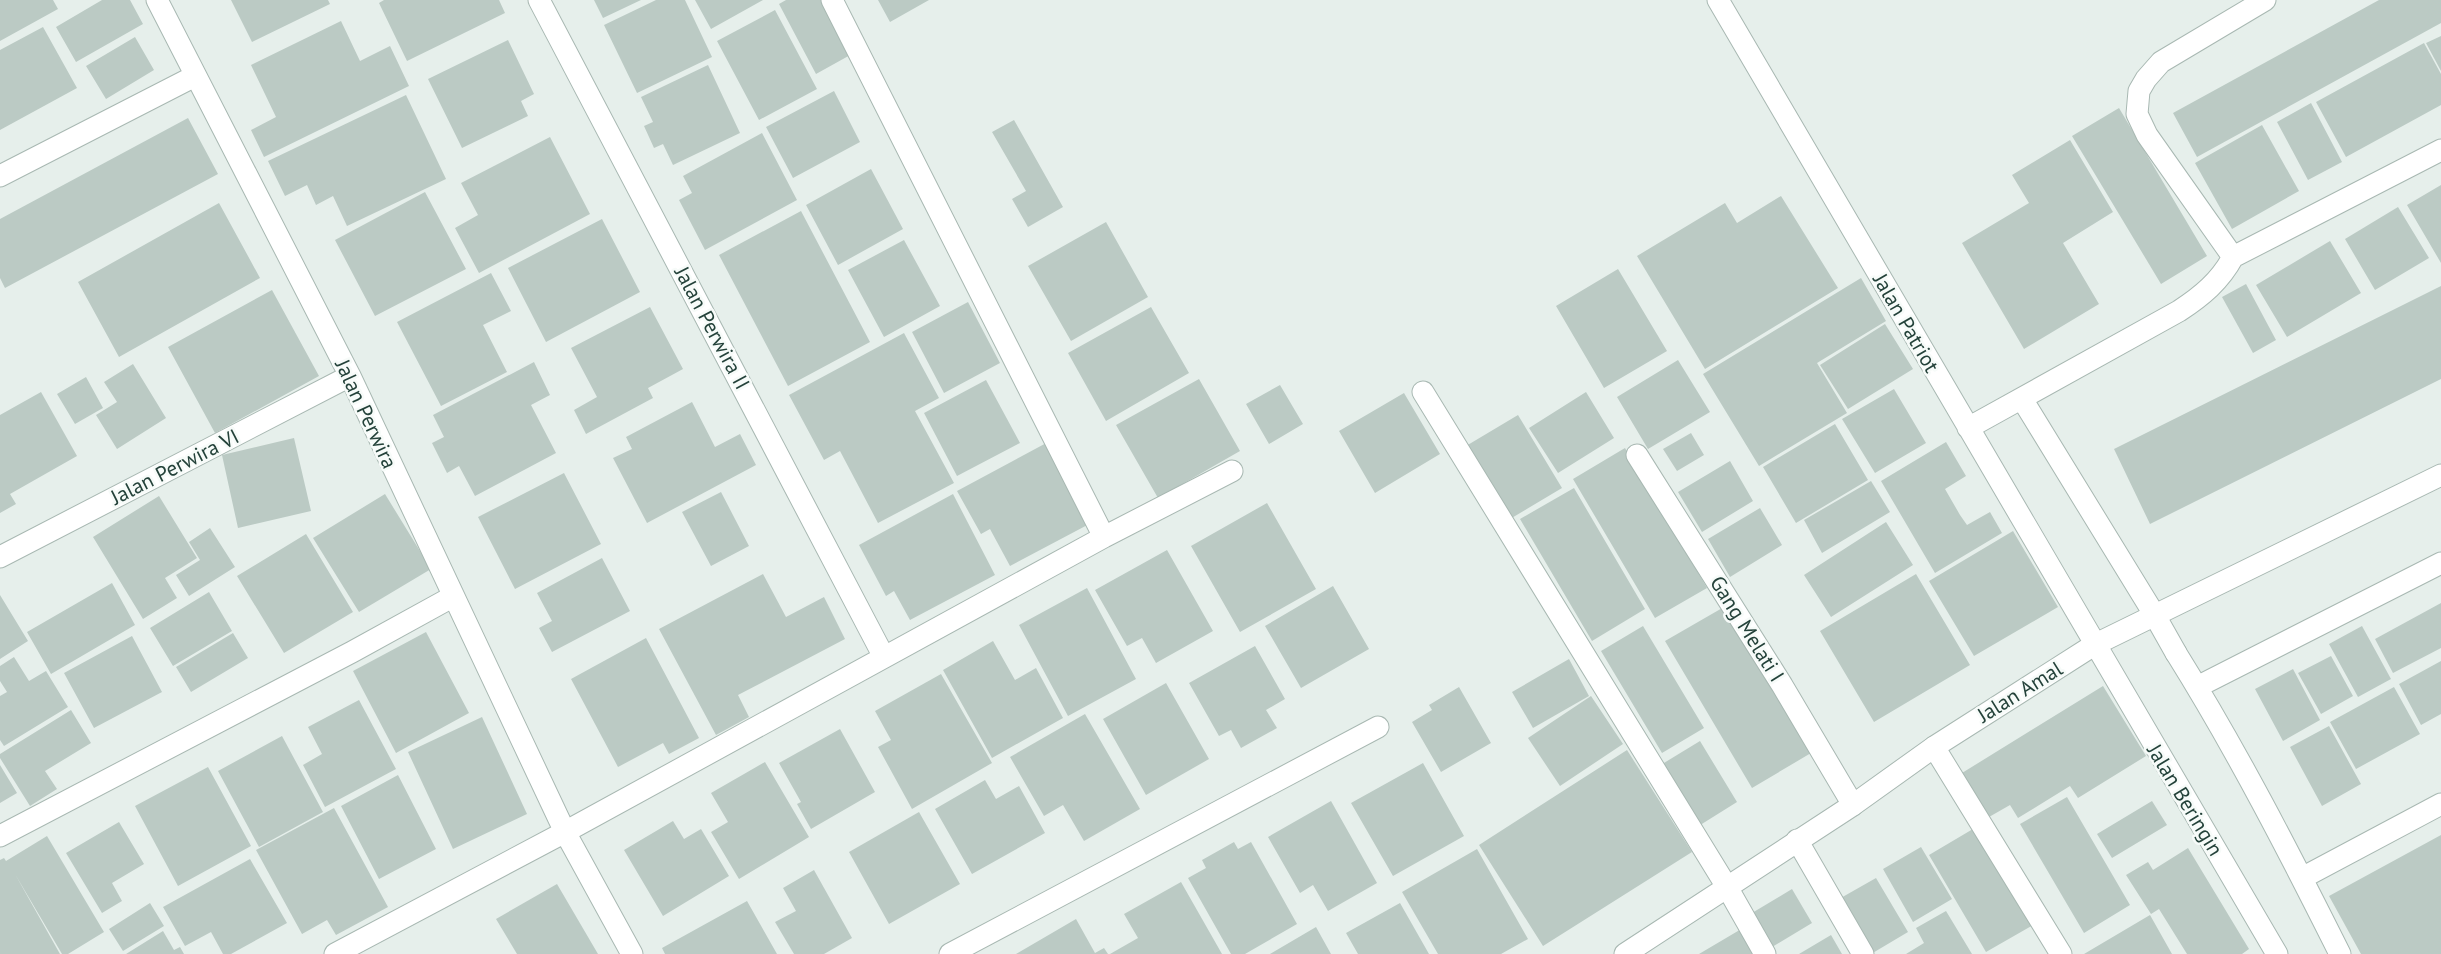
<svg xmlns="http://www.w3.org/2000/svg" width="2441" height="954" viewBox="0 0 2441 954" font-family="'PT Sans',sans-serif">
<rect width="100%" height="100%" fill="#e6efeb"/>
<path fill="#bbcac4" d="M 0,0 L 53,0 L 58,9 L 0,41 Z
M 102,0 L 130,0 L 143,24 L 76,62 L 56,27 Z
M 231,0 L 328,0 L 330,4 L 252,42 Z
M 384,0 L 499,0 L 505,13 L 407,61 L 379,3 Z
M 594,0 L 641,0 L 603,18 Z
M 656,0 L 685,0 L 712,57 L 637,93 L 604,25 Z
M 695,0 L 763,0 L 711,29 Z
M 786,0 L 824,0 L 852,54 L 816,74 L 779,4 Z
M 878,0 L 929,0 L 890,22 Z
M 2379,0 L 2441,0 L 2441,23 L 2197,157 L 2173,113 Z
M 775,10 L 817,89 L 759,120 L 717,41 Z
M 341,21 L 360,61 L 390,46 L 409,86 L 264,157 L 251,130 L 276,117 L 251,65 Z
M 43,27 L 77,88 L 0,130 L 0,50 Z
M 2441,36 L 2441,71 L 2426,43 Z
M 135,37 L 154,70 L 106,99 L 86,66 Z
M 508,40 L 534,94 L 521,101 L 528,116 L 462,148 L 428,79 Z
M 2424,43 L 2441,74 L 2441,105 L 2346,157 L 2316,102 Z
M 708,65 L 740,133 L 673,165 L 663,144 L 654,148 L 644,126 L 653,122 L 641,97 Z
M 834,91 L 860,142 L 793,178 L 766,127 Z
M 406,95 L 446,179 L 347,226 L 333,196 L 316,205 L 307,185 L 285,196 L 268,161 Z
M 2311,103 L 2342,162 L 2308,180 L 2277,122 Z
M 2119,108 L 2207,256 L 2161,284 L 2072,136 Z
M 188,118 L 218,174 L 5,288 L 0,278 L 0,219 Z
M 1014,120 L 1063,207 L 1028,227 L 1012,199 L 1026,191 L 992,132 Z
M 2262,125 L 2299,191 L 2232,229 L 2195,163 Z
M 762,133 L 797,200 L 705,250 L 679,200 L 692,193 L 683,176 Z
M 550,137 L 590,214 L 479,273 L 455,228 L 478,215 L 461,183 Z
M 2070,140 L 2113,212 L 2063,243 L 2099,304 L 2024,349 L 1962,243 L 2029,203 L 2012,175 Z
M 871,169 L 903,229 L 838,265 L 806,205 Z
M 2441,185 L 2441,263 L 2407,205 Z
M 425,192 L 466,269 L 375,316 L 335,240 Z
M 1781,196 L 1838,288 L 1705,369 L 1637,256 L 1725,203 L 1737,223 Z
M 219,203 L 260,278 L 119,357 L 78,282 Z
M 2398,207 L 2429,258 L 2375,290 L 2345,239 Z
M 801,211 L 870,342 L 788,386 L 719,255 Z
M 602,219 L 640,292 L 546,342 L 508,268 Z
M 1106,222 L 1148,297 L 1071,341 L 1028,266 Z
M 904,240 L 940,306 L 884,337 L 848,270 Z
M 2330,241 L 2361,293 L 2287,337 L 2256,285 Z
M 1618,269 L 1667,351 L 1604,388 L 1556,306 Z
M 491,273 L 511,311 L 483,325 L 507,372 L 441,406 L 397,322 Z
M 1861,278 L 1886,321 L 1817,363 L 1847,413 L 1759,466 L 1703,374 Z
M 2246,284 L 2276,340 L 2253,353 L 2222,297 Z
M 2441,286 L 2441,379 L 2150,524 L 2114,449 Z
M 272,290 L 319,376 L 215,433 L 168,347 Z
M 968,302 L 1000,363 L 944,393 L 912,332 Z
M 650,307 L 683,369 L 648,388 L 653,398 L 586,434 L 574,410 L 597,397 L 571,348 Z
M 1151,307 L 1189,373 L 1106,421 L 1068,353 Z
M 1885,324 L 1913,369 L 1848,409 L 1820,365 Z
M 904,333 L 939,398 L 915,411 L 954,483 L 878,523 L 840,451 L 824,460 L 789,395 Z
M 1678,360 L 1710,412 L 1648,449 L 1617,397 Z
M 534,362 L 550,395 L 531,405 L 556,453 L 475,496 L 459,466 L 447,473 L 432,443 L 444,437 L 433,415 Z
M 133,364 L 166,418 L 117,449 L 96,415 L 117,402 L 104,382 Z
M 86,377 L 103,408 L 75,424 L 57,394 Z
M 1199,379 L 1240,451 L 1158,498 L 1116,425 Z
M 986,380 L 1020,443 L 957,476 L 924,413 Z
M 1280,385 L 1303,424 L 1269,444 L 1246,404 Z
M 1894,389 L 1926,443 L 1875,473 L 1842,419 Z
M 41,392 L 77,456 L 10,494 L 16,504 L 0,513 L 0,415 Z
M 1586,392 L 1614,438 L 1558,473 L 1529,428 Z
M 1404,393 L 1440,454 L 1375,493 L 1339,431 Z
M 692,402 L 715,447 L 740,434 L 756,465 L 647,523 L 613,458 L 632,449 L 626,437 Z
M 1518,415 L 1562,488 L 1510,519 L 1466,446 Z
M 1835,424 L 1868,480 L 1796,523 L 1763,467 Z
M 1691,433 L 1704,455 L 1677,471 L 1663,449 Z
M 294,438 L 311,511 L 238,528 L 222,455 Z
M 1050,441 L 1093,522 L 1010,566 L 990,529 L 981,534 L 957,491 Z
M 1946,442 L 1966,476 L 1945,489 L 1960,515 L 1967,525 L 1990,512 L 2002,533 L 1935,573 L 1881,481 Z
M 1625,448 L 1707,588 L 1655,618 L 1573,479 Z
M 1730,461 L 1753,501 L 1702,532 L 1678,492 Z
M 564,473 L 601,544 L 515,589 L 478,517 Z
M 1871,481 L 1890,512 L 1822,553 L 1804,520 Z
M 1574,488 L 1645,609 L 1592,641 L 1520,519 Z
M 721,492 L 749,546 L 711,566 L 682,512 Z
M 385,494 L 431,569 L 359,612 L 313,538 Z
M 953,494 L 995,575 L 910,620 L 894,591 L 886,596 L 859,545 Z
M 159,496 L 197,558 L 165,578 L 177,598 L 143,619 L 93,537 Z
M 1267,503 L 1316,589 L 1240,632 L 1191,546 Z
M 1760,508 L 1782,545 L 1730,577 L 1708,539 Z
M 1886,522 L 1913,565 L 1831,617 L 1804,575 Z
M 210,528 L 235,567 L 189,596 L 176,575 L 200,560 L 189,542 Z
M 2013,531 L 2058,607 L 1974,656 L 1929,581 Z
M 306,534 L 353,612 L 284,653 L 237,576 Z
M 1167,550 L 1213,631 L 1156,663 L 1142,638 L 1127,646 L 1095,590 Z
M 602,558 L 630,611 L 552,652 L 539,628 L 552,621 L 537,593 Z
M 763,574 L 786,617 L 824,597 L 845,639 L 738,695 L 749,717 L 716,735 L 659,629 Z
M 1916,574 L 1970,665 L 1874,722 L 1820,631 Z
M 112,583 L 135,625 L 51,674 L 27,632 Z
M 1333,586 L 1369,649 L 1301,688 L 1265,626 Z
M 1087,588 L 1136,679 L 1068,716 L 1019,625 Z
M 209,592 L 232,631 L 173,666 L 150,628 Z
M 0,595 L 28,641 L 0,659 Z
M 2441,603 L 2441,648 L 2393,673 L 2375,639 Z
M 1724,607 L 1811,753 L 1752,788 L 1665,641 Z
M 1643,626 L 1704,728 L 1662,753 L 1601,651 Z
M 2362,626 L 2391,679 L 2358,697 L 2329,644 Z
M 426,632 L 469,713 L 396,753 L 353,671 Z
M 233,633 L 248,658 L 191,692 L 176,667 Z
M 132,636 L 162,692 L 94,728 L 64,673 Z
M 646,638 L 699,738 L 669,754 L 663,743 L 618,767 L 571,679 Z
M 993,641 L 1015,680 L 1036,668 L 1063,718 L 992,758 L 943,670 Z
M 1255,646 L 1285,699 L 1266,710 L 1277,728 L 1241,748 L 1231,730 L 1219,736 L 1189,683 Z
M 2331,656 L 2353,696 L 2321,714 L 2298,673 Z
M 14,657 L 29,681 L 46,671 L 68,707 L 4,746 L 0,740 L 0,696 L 7,692 L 0,681 L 0,666 Z
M 1569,659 L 1589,696 L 1533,728 L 1512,692 Z
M 2441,661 L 2441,714 L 2421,725 L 2399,684 Z
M 2293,669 L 2320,720 L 2283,741 L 2255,689 Z
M 941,674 L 992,763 L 912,809 L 878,747 L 891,740 L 875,711 Z
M 1166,683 L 1209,759 L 1146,795 L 1103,719 Z
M 2103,686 L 2146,756 L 2078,798 L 2070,786 L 2018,818 L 2010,805 L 1989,817 L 1962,773 Z
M 1459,687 L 1491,743 L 1441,772 L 1412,722 L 1432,710 L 1429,705 Z
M 2394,687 L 2420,734 L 2356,769 L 2330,722 Z
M 1591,696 L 1623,744 L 1560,786 L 1528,738 Z
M 359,700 L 396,769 L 325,807 L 303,765 L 322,754 L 308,727 Z
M 71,710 L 91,743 L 45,771 L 57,789 L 30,806 L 0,758 L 0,754 Z
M 1085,714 L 1140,809 L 1084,841 L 1063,805 L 1044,816 L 1010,757 Z
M 482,717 L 527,814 L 453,849 L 408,752 Z
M 2329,726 L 2361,784 L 2322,806 L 2290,747 Z
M 840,729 L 875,792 L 811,829 L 797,804 L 801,802 L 779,763 Z
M 282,736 L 323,812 L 259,847 L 218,771 Z
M 1700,741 L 1737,802 L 1697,827 L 1659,766 Z
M 1627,750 L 1692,852 L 1543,946 L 1479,845 Z
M 765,762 L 809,837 L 739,879 L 711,832 L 728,822 L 711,793 Z
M 1423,763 L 1464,836 L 1393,876 L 1351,803 Z
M 0,765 L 17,793 L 0,803 Z
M 208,767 L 251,846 L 178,886 L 135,806 Z
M 398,775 L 436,849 L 379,879 L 341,806 Z
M 985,780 L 996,799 L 1019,786 L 1045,833 L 972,874 L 935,809 Z
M 2067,797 L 2130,905 L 2084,933 L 2020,824 Z
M 1331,801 L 1377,883 L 1328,911 L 1313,885 L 1300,893 L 1268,837 Z
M 2152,801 L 2167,825 L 2112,858 L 2097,834 Z
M 334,808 L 388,907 L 336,935 L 327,920 L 302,934 L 256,850 Z
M 919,812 L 960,884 L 889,924 L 849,852 Z
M 673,821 L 684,839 L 701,829 L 729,876 L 663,916 L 624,850 Z
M 119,822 L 144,864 L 112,883 L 122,901 L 102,913 L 66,853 Z
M 1978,826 L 2035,924 L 1986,952 L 1929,855 Z
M 2441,835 L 2441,954 L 2361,954 L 2329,896 Z
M 47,836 L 104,932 L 68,954 L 62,954 L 15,874 L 60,954 L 0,954 L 0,860 L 4,858 L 6,861 Z
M 1234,842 L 1238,849 L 1251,842 L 1297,924 L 1245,954 L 1231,954 L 1188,878 L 1206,868 L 1202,860 Z
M 1921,847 L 1952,899 L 1913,922 L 1883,869 Z
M 2188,848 L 2249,949 L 2242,954 L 2187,954 L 2159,909 L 2151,914 L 2126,875 L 2148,862 L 2153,870 Z
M 1477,849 L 1528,939 L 1501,954 L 1438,954 L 1402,892 Z
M 250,859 L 287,923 L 231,954 L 223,954 L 211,932 L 185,946 L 163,907 Z
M 814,870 L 852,938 L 824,954 L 794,954 L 775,922 L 796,911 L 783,888 Z
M 1876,878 L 1908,932 L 1871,954 L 1839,899 Z
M 1181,882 L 1222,954 L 1110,954 L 1138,938 L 1124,914 Z
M 557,884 L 598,954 L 517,954 L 496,919 Z
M 1792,889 L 1812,923 L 1772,947 L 1752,913 Z
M 747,901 L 777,954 L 665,954 L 662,948 Z
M 150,903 L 164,926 L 123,951 L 109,929 Z
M 1400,903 L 1429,954 L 1358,954 L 1346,933 Z
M 1946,911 L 1972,954 L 1906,954 L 1924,943 L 1916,928 Z
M 2150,915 L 2172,954 L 2084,954 Z
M 1076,919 L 1095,953 L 1104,948 L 1108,954 L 1016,954 Z
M 1316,927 L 1331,954 L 1270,954 Z
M 1743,928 L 1759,954 L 1699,954 Z
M 163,931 L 174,950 L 180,947 L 184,954 L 126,954 Z
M 1831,935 L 1842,954 L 1799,954 Z"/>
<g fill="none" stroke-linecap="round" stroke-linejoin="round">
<defs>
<path id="service" d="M 2154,614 L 2176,653"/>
<path id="minor" d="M 157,0 L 350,376 L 565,832 L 632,954
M 539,0 L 884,657
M 832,0 L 1104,537
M 1718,0 L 2277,954
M 0,176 L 195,76
M 2233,257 L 2147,135 L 2137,114 L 2139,91 L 2146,79 L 2161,62 L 2265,0
M 1423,392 L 1727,887 L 1765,954
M 2022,399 L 2154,614
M 1968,428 L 2179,311 C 2202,296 2220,281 2233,257 L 2441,150
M 1637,455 L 1782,685 L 1853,805
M 0,557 L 350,376
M 2176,653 C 2236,749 2289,852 2340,954
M 2197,687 L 2441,563
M 1934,747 L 2061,954
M 0,836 L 352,652 L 452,597
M 1797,840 L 1863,954
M 2302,878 L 2441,804
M 335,954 L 565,832 L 1104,537 L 1232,471
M 950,954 L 1378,727"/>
<path id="tertiary" d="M 1625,954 L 1853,805 L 1934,747 L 2094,645 L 2441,475"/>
</defs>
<use href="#service" stroke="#a8b8b2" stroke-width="23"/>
<use href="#minor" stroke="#a8b8b2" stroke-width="23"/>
<use href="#tertiary" stroke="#a8b8b2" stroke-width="23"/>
<use href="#service" stroke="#fff" stroke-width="21"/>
<use href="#minor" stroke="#fff" stroke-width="21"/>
<use href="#tertiary" stroke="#fff" stroke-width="21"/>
</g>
<g text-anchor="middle" stroke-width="5" stroke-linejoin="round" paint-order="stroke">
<g font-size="21" fill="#24423a" stroke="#f7fbf9">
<text transform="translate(1906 323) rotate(60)" y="7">Jalan Patriot</text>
<text transform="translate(712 328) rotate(62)" y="7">Jalan Perwira II</text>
<text transform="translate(366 414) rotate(65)" y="7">Jalan Perwira</text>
<text transform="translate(175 467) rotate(-27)" y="7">Jalan Perwira VI</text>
<text transform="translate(1747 629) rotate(58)" y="7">Gang Melati I</text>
<text transform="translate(2020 692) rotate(-32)" y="7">Jalan Amal</text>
<text transform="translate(2185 800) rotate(59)" y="7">Jalan Beringin</text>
</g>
</g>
</svg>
